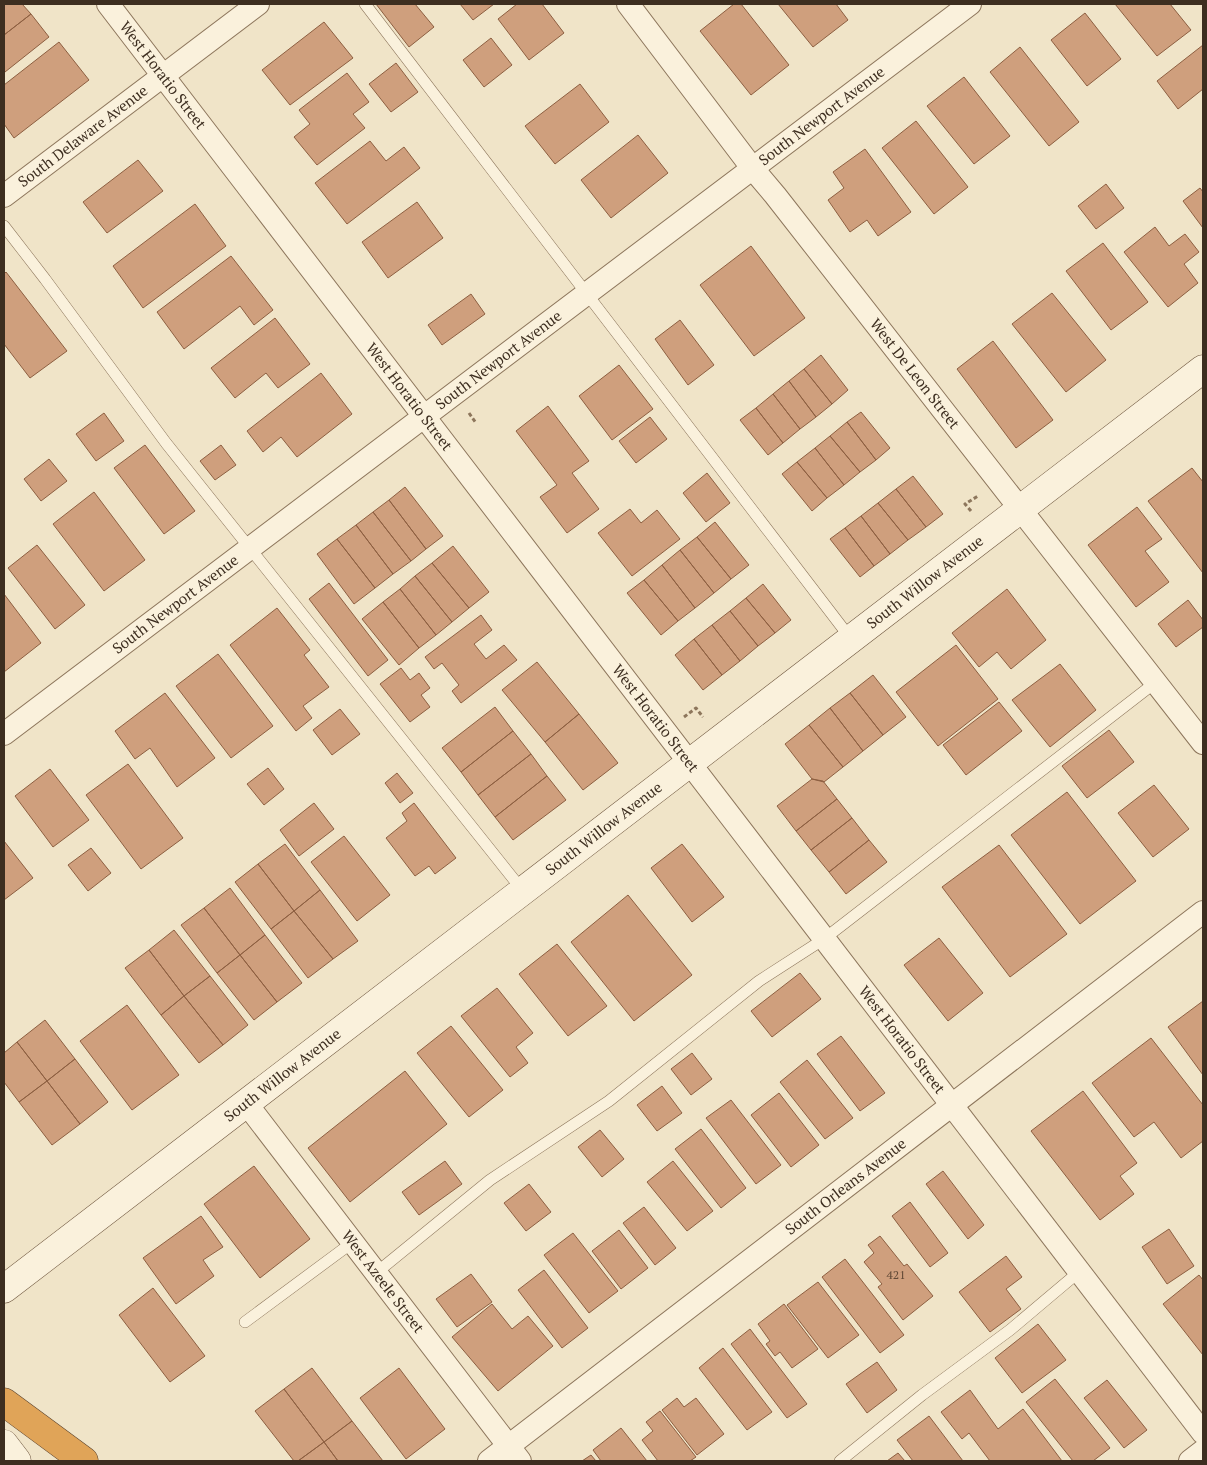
<svg xmlns="http://www.w3.org/2000/svg" width="1207" height="1465" viewBox="0 0 1207 1465" font-family="'PT Serif',serif">
<rect width="100%" height="100%" fill="#f0e4c8"/>
<path fill="#cf9f7d" stroke="#8d5f41" d="M 4,4 L 22,4 L 31,14 L 4,35 Z
M 376,4 L 415,4 L 434,27 L 409,47 Z
M 460,4 L 494,4 L 473,20 Z
M 517,4 L 542,4 L 564,33 L 529,60 L 498,19 Z
M 734,4 L 741,4 L 789,65 L 751,95 L 700,31 Z
M 778,4 L 836,4 L 848,20 L 813,47 Z
M 1115,4 L 1170,4 L 1191,30 L 1157,56 Z
M 1085,13 L 1121,59 L 1087,86 L 1051,40 Z
M 31,14 L 49,37 L 5,72 L 4,70 L 4,35 Z
M 324,22 L 353,58 L 290,105 L 262,70 Z
M 491,38 L 512,65 L 484,87 L 463,60 Z
M 59,42 L 89,80 L 14,138 L 4,124 L 4,85 Z
M 1203,45 L 1203,89 L 1178,109 L 1157,81 Z
M 1020,47 L 1079,122 L 1049,146 L 990,72 Z
M 396,63 L 418,92 L 391,112 L 369,84 Z
M 347,73 L 369,102 L 353,114 L 365,128 L 317,165 L 294,137 L 310,124 L 299,110 Z
M 964,77 L 1010,136 L 974,164 L 927,106 Z
M 580,84 L 609,122 L 555,164 L 525,126 Z
M 916,121 L 968,187 L 934,214 L 882,148 Z
M 638,135 L 668,173 L 611,218 L 581,180 Z
M 370,141 L 386,161 L 404,147 L 420,168 L 347,224 L 315,183 Z
M 865,149 L 911,212 L 878,236 L 867,220 L 850,232 L 828,200 L 844,188 L 833,172 Z
M 138,160 L 163,191 L 107,233 L 83,202 Z
M 1106,184 L 1124,208 L 1096,229 L 1078,206 Z
M 1200,188 L 1203,192 L 1203,228 L 1183,201 Z
M 417,202 L 443,238 L 388,278 L 362,242 Z
M 195,204 L 226,246 L 143,308 L 113,266 Z
M 1155,227 L 1169,246 L 1185,234 L 1199,252 L 1184,264 L 1198,283 L 1168,307 L 1124,252 Z
M 1103,243 L 1148,302 L 1111,330 L 1066,271 Z
M 751,246 L 805,318 L 754,356 L 700,285 Z
M 231,256 L 273,310 L 254,325 L 240,306 L 184,349 L 157,312 Z
M 6,272 L 67,351 L 30,378 L 4,344 L 4,274 Z
M 1052,293 L 1106,360 L 1066,392 L 1012,324 Z
M 471,294 L 485,314 L 442,345 L 428,325 Z
M 275,318 L 310,364 L 278,388 L 266,373 L 235,398 L 211,368 Z
M 680,320 L 714,365 L 688,385 L 655,339 Z
M 993,341 L 1053,420 L 1016,448 L 957,369 Z
M 821,355 L 848,390 L 832,404 L 804,369 Z
M 619,365 L 653,409 L 612,440 L 579,396 Z
M 804,369 L 832,404 L 816,417 L 789,381 Z
M 321,373 L 352,414 L 297,457 L 281,437 L 263,452 L 247,431 Z
M 789,381 L 816,417 L 800,429 L 773,394 Z
M 773,394 L 800,429 L 783,443 L 756,408 Z
M 548,406 L 589,461 L 572,473 L 599,509 L 567,533 L 540,497 L 557,485 L 516,431 Z
M 756,408 L 783,443 L 768,455 L 740,420 Z
M 861,412 L 890,448 L 876,460 L 847,422 Z
M 104,413 L 124,441 L 96,461 L 76,434 Z
M 650,417 L 667,439 L 636,463 L 619,441 Z
M 847,422 L 876,460 L 860,472 L 830,436 Z
M 830,436 L 860,472 L 844,485 L 815,448 Z
M 145,445 L 195,511 L 164,534 L 114,468 Z
M 221,445 L 236,465 L 215,480 L 200,461 Z
M 815,448 L 844,485 L 827,498 L 797,462 Z
M 49,459 L 67,481 L 41,501 L 24,479 Z
M 797,462 L 827,498 L 812,511 L 782,474 Z
M 1192,468 L 1203,482 L 1203,573 L 1148,501 Z
M 707,473 L 730,503 L 706,522 L 683,493 Z
M 913,476 L 943,514 L 926,527 L 896,489 Z
M 405,487 L 443,536 L 426,549 L 389,500 Z
M 896,489 L 926,527 L 908,540 L 878,503 Z
M 94,492 L 145,560 L 104,591 L 53,524 Z
M 389,500 L 426,549 L 411,561 L 373,512 Z
M 878,503 L 908,540 L 890,554 L 861,516 Z
M 1137,507 L 1162,539 L 1145,551 L 1169,582 L 1136,607 L 1088,545 Z
M 630,509 L 641,523 L 657,510 L 680,539 L 632,576 L 598,533 Z
M 373,512 L 411,561 L 393,574 L 356,525 Z
M 861,516 L 890,554 L 874,566 L 845,528 Z
M 715,522 L 749,565 L 731,579 L 697,537 Z
M 356,525 L 393,574 L 375,588 L 337,539 Z
M 845,528 L 874,566 L 860,577 L 830,539 Z
M 697,537 L 731,579 L 714,593 L 680,550 Z
M 337,539 L 375,588 L 354,604 L 317,554 Z
M 37,545 L 85,605 L 55,629 L 8,568 Z
M 453,546 L 489,592 L 469,608 L 432,563 Z
M 680,550 L 714,593 L 695,608 L 662,565 Z
M 432,563 L 469,608 L 452,622 L 415,576 Z
M 662,565 L 695,608 L 678,621 L 644,580 Z
M 415,576 L 452,622 L 436,635 L 400,589 Z
M 644,580 L 678,621 L 661,635 L 627,593 Z
M 329,583 L 388,660 L 368,676 L 309,599 Z
M 763,584 L 791,620 L 775,633 L 746,598 Z
M 400,589 L 436,635 L 419,648 L 383,602 Z
M 1007,589 L 1046,640 L 1011,669 L 997,652 L 979,667 L 952,633 Z
M 4,594 L 41,643 L 4,672 Z
M 746,598 L 775,633 L 758,646 L 730,611 Z
M 1188,600 L 1203,620 L 1203,627 L 1176,647 L 1158,624 Z
M 383,602 L 419,648 L 399,665 L 362,619 Z
M 277,608 L 310,650 L 304,655 L 329,687 L 303,706 L 312,718 L 296,731 L 230,645 Z
M 730,611 L 758,646 L 740,661 L 712,625 Z
M 481,615 L 492,630 L 474,644 L 486,659 L 504,645 L 517,660 L 461,703 L 452,691 L 459,685 L 442,663 L 434,669 L 425,657 Z
M 712,625 L 740,661 L 722,675 L 694,639 Z
M 694,639 L 722,675 L 703,690 L 675,655 Z
M 956,645 L 998,699 L 938,746 L 896,692 Z
M 218,654 L 273,726 L 231,758 L 176,686 Z
M 537,662 L 579,714 L 545,742 L 502,690 Z
M 1060,664 L 1096,710 L 1050,747 L 1012,700 Z
M 401,668 L 410,680 L 419,673 L 430,688 L 421,695 L 430,707 L 410,722 L 380,684 Z
M 873,675 L 906,717 L 883,735 L 850,693 Z
M 165,693 L 215,758 L 177,787 L 150,748 L 135,759 L 115,731 Z
M 850,693 L 883,735 L 863,751 L 830,708 Z
M 999,702 L 1022,731 L 966,775 L 943,745 Z
M 495,707 L 513,731 L 461,772 L 442,748 Z
M 830,708 L 863,751 L 843,767 L 809,725 Z
M 340,709 L 360,734 L 332,755 L 313,730 Z
M 579,714 L 618,763 L 583,790 L 545,742 Z
M 809,725 L 843,767 L 824,782 L 812,779 L 785,744 Z
M 1109,730 L 1134,762 L 1087,798 L 1062,766 Z
M 513,731 L 531,754 L 478,795 L 461,772 Z
M 531,754 L 547,776 L 495,817 L 478,795 Z
M 128,764 L 183,838 L 141,869 L 86,795 Z
M 268,768 L 284,789 L 264,805 L 247,784 Z
M 50,769 L 89,820 L 53,847 L 15,796 Z
M 397,773 L 413,793 L 400,803 L 385,783 Z
M 547,776 L 566,800 L 513,840 L 495,817 Z
M 812,779 L 823,781 L 837,799 L 796,831 L 777,806 Z
M 1154,785 L 1189,829 L 1153,857 L 1118,813 Z
M 1067,792 L 1136,881 L 1080,924 L 1011,835 Z
M 837,799 L 852,818 L 811,850 L 796,831 Z
M 314,803 L 334,829 L 299,856 L 280,830 Z
M 414,803 L 456,858 L 435,874 L 429,866 L 415,876 L 386,838 L 407,821 L 402,813 Z
M 852,818 L 869,840 L 829,872 L 811,850 Z
M 344,836 L 390,895 L 357,921 L 311,862 Z
M 869,840 L 887,862 L 846,894 L 829,872 Z
M 4,841 L 33,878 L 4,900 Z
M 285,844 L 320,890 L 294,911 L 258,864 Z
M 682,844 L 724,897 L 692,922 L 651,868 Z
M 999,845 L 1067,934 L 1010,977 L 942,887 Z
M 91,848 L 111,873 L 88,891 L 68,865 Z
M 258,864 L 294,911 L 271,929 L 235,882 Z
M 230,888 L 265,935 L 240,955 L 204,908 Z
M 320,890 L 358,941 L 333,959 L 294,911 Z
M 628,895 L 692,975 L 634,1021 L 571,942 Z
M 204,908 L 240,955 L 217,973 L 181,925 Z
M 294,911 L 333,959 L 308,978 L 271,929 Z
M 174,930 L 210,976 L 184,996 L 149,950 Z
M 265,935 L 302,983 L 277,1002 L 240,955 Z
M 939,938 L 983,993 L 948,1021 L 904,965 Z
M 557,944 L 607,1006 L 568,1036 L 519,974 Z
M 149,950 L 184,996 L 161,1015 L 125,968 Z
M 240,955 L 277,1002 L 254,1020 L 217,973 Z
M 800,973 L 821,999 L 772,1037 L 751,1011 Z
M 210,976 L 248,1025 L 223,1045 L 184,996 Z
M 497,988 L 533,1033 L 516,1047 L 528,1063 L 510,1077 L 461,1016 Z
M 184,996 L 223,1045 L 199,1063 L 161,1015 Z
M 1203,1001 L 1203,1075 L 1168,1027 Z
M 127,1005 L 179,1075 L 132,1110 L 80,1041 Z
M 45,1020 L 75,1059 L 47,1081 L 17,1042 Z
M 451,1026 L 503,1090 L 469,1117 L 417,1053 Z
M 841,1036 L 885,1093 L 860,1111 L 817,1054 Z
M 1151,1038 L 1203,1105 L 1203,1141 L 1181,1158 L 1154,1122 L 1134,1137 L 1092,1083 Z
M 17,1042 L 47,1081 L 19,1102 L 4,1082 L 4,1053 Z
M 692,1053 L 712,1079 L 691,1095 L 671,1069 Z
M 75,1059 L 108,1102 L 80,1124 L 47,1081 Z
M 807,1060 L 853,1118 L 825,1139 L 780,1082 Z
M 405,1071 L 447,1124 L 350,1202 L 308,1148 Z
M 47,1081 L 80,1124 L 52,1145 L 19,1102 Z
M 662,1086 L 682,1113 L 657,1131 L 637,1105 Z
M 1083,1091 L 1137,1163 L 1120,1176 L 1134,1194 L 1100,1220 L 1031,1131 Z
M 779,1093 L 819,1145 L 791,1167 L 751,1115 Z
M 731,1100 L 781,1165 L 756,1184 L 706,1118 Z
M 701,1129 L 746,1188 L 721,1208 L 675,1149 Z
M 600,1130 L 624,1159 L 602,1177 L 578,1147 Z
M 445,1161 L 462,1184 L 419,1215 L 402,1192 Z
M 673,1161 L 713,1211 L 687,1231 L 647,1182 Z
M 254,1166 L 310,1239 L 260,1278 L 204,1204 Z
M 943,1171 L 984,1225 L 968,1239 L 926,1184 Z
M 529,1184 L 551,1212 L 526,1231 L 504,1203 Z
M 910,1202 L 948,1253 L 930,1267 L 892,1216 Z
M 644,1207 L 676,1248 L 655,1265 L 623,1223 Z
M 201,1216 L 223,1247 L 203,1260 L 214,1276 L 176,1304 L 143,1258 Z
M 1169,1229 L 1194,1266 L 1167,1284 L 1142,1247 Z
M 619,1230 L 648,1268 L 621,1289 L 592,1251 Z
M 573,1233 L 618,1291 L 589,1313 L 544,1255 Z
M 880,1236 L 904,1266 L 907,1264 L 933,1296 L 903,1320 L 878,1287 L 882,1284 L 864,1262 L 874,1253 L 868,1245 Z
M 1006,1256 L 1022,1277 L 1006,1289 L 1021,1309 L 990,1332 L 959,1292 Z
M 845,1259 L 904,1335 L 880,1353 L 822,1277 Z
M 544,1270 L 588,1328 L 562,1348 L 518,1290 Z
M 471,1274 L 492,1302 L 457,1327 L 436,1299 Z
M 1199,1275 L 1203,1280 L 1203,1355 L 1163,1304 Z
M 818,1282 L 859,1335 L 828,1358 L 787,1305 Z
M 153,1288 L 205,1356 L 170,1382 L 119,1315 Z
M 492,1304 L 512,1329 L 528,1316 L 553,1346 L 498,1391 L 452,1337 Z
M 784,1304 L 818,1349 L 792,1368 L 780,1352 L 775,1356 L 766,1344 L 770,1341 L 758,1324 Z
M 1038,1324 L 1066,1360 L 1022,1393 L 995,1358 Z
M 750,1329 L 807,1404 L 787,1418 L 731,1344 Z
M 723,1348 L 772,1412 L 747,1430 L 699,1368 Z
M 877,1362 L 897,1390 L 867,1413 L 846,1384 Z
M 312,1368 L 352,1421 L 324,1442 L 284,1389 Z
M 399,1368 L 445,1429 L 406,1459 L 360,1398 Z
M 1055,1379 L 1110,1448 L 1093,1461 L 1073,1461 L 1026,1402 Z
M 1107,1380 L 1147,1430 L 1124,1448 L 1084,1398 Z
M 284,1389 L 324,1442 L 298,1461 L 294,1461 L 255,1411 Z
M 970,1390 L 998,1429 L 1023,1409 L 1062,1461 L 990,1461 L 969,1433 L 962,1439 L 941,1412 Z
M 677,1398 L 684,1407 L 696,1398 L 724,1434 L 697,1455 L 662,1410 Z
M 660,1411 L 696,1457 L 690,1461 L 658,1461 L 642,1440 L 653,1431 L 646,1422 Z
M 929,1416 L 963,1461 L 913,1461 L 897,1440 Z
M 352,1421 L 383,1461 L 338,1461 L 324,1442 Z
M 621,1428 L 647,1461 L 601,1461 L 593,1450 Z
M 324,1442 L 338,1461 L 298,1461 Z
M 898,1453 L 905,1461 L 887,1461 Z
M 591,1455 L 596,1461 L 582,1461 Z"/>
<g fill="none" stroke-linecap="round" stroke-linejoin="round">
<defs>
<path id="lane" d="M 365,4 L 851,639
M 4,226 L 45,279 L 166,443 L 523,891
M 376,1273 L 490,1180 L 609,1101 L 759,981 L 824,939 L 1156,682
M 245,1322 L 353,1242
M 840,1461 L 922,1395 L 1010,1330 L 1080,1271"/>
<g id="street">
<path id="s1" d="M 108,4 L 1203,1433"/>
<path id="s2" d="M 628,4 L 753,169 L 775,195 L 1203,743"/>
<path id="s3" d="M 4,196 L 258,4"/>
<path id="s4" d="M 4,734 L 970,4"/>
<path id="s5" d="M 246,1103 L 520,1461"/>
<path id="s6" d="M 489,1461 L 1203,912"/>
<path d="M 1190,1461 L 1203,1451"/>
</g>
<g id="secondary">
<path id="s7" d="M 4,1289 L 1203,369"/>
<path d="M 4,1444 L 17,1461"/>
</g>
<path id="highway" d="M 4,1402 L 84,1461"/>
</defs>
<use href="#lane" stroke="#8d765c" stroke-width="12"/>
<use href="#street" stroke="#8d765c" stroke-width="24"/>
<use href="#secondary" stroke="#6f573f" stroke-width="29"/>
<use href="#highway" stroke="#5b4430" stroke-width="29"/>
<path stroke="#8d765c" stroke-width="3" stroke-dasharray="4 2.5" stroke-linecap="butt" d="M 469,413 L 476,423
M 971,511 L 965,504 L 978,496
M 684,717 L 696,708 L 703,717"/>
<use href="#lane" stroke="#faf1dc" stroke-width="11"/>
<use href="#street" stroke="#faf1dc" stroke-width="22"/>
<use href="#secondary" stroke="#faf1dc" stroke-width="28"/>
<use href="#highway" stroke="#e0a458" stroke-width="28"/>
</g>
<g text-anchor="middle" stroke-width="4" stroke-linejoin="round" paint-order="stroke">
<g font-size="12" fill="#624a37">
<text x="896" y="1279">421</text>
</g>
<g font-size="15" fill="#3d2e20" stroke="#f7eed8">
<text dy="5" stroke="none"><textPath href="#s1" startOffset="90">West Horatio Street</textPath></text>
<text dy="5" stroke="none"><textPath href="#s4" startOffset="1025">South Newport Avenue</textPath></text>
<text dy="5" stroke="none"><textPath href="#s3" startOffset="99">South Delaware Avenue</textPath></text>
<text dy="5" stroke="none"><textPath href="#s4" startOffset="620">South Newport Avenue</textPath></text>
<text dy="5" stroke="none"><textPath href="#s2" startOffset="468">West De Leon Street</textPath></text>
<text dy="5" stroke="none"><textPath href="#s1" startOffset="495">West Horatio Street</textPath></text>
<text dy="5" stroke="none"><textPath href="#s7" startOffset="1161">South Willow Avenue</textPath></text>
<text dy="5" stroke="none"><textPath href="#s4" startOffset="215">South Newport Avenue</textPath></text>
<text dy="5" stroke="none"><textPath href="#s1" startOffset="900">West Horatio Street</textPath></text>
<text dy="5" stroke="none"><textPath href="#s7" startOffset="756">South Willow Avenue</textPath></text>
<text dy="5" stroke="none"><textPath href="#s1" startOffset="1305">West Horatio Street</textPath></text>
<text dy="5" stroke="none"><textPath href="#s7" startOffset="351">South Willow Avenue</textPath></text>
<text dy="5" stroke="none"><textPath href="#s6" startOffset="450">South Orleans Avenue</textPath></text>
<text dy="5" stroke="none"><textPath href="#s5" startOffset="225">West Azeele Street</textPath></text>
</g>
</g>
<rect width="1207" height="1465" fill="none" stroke="#3d2e20" stroke-width="10"/>
</svg>
